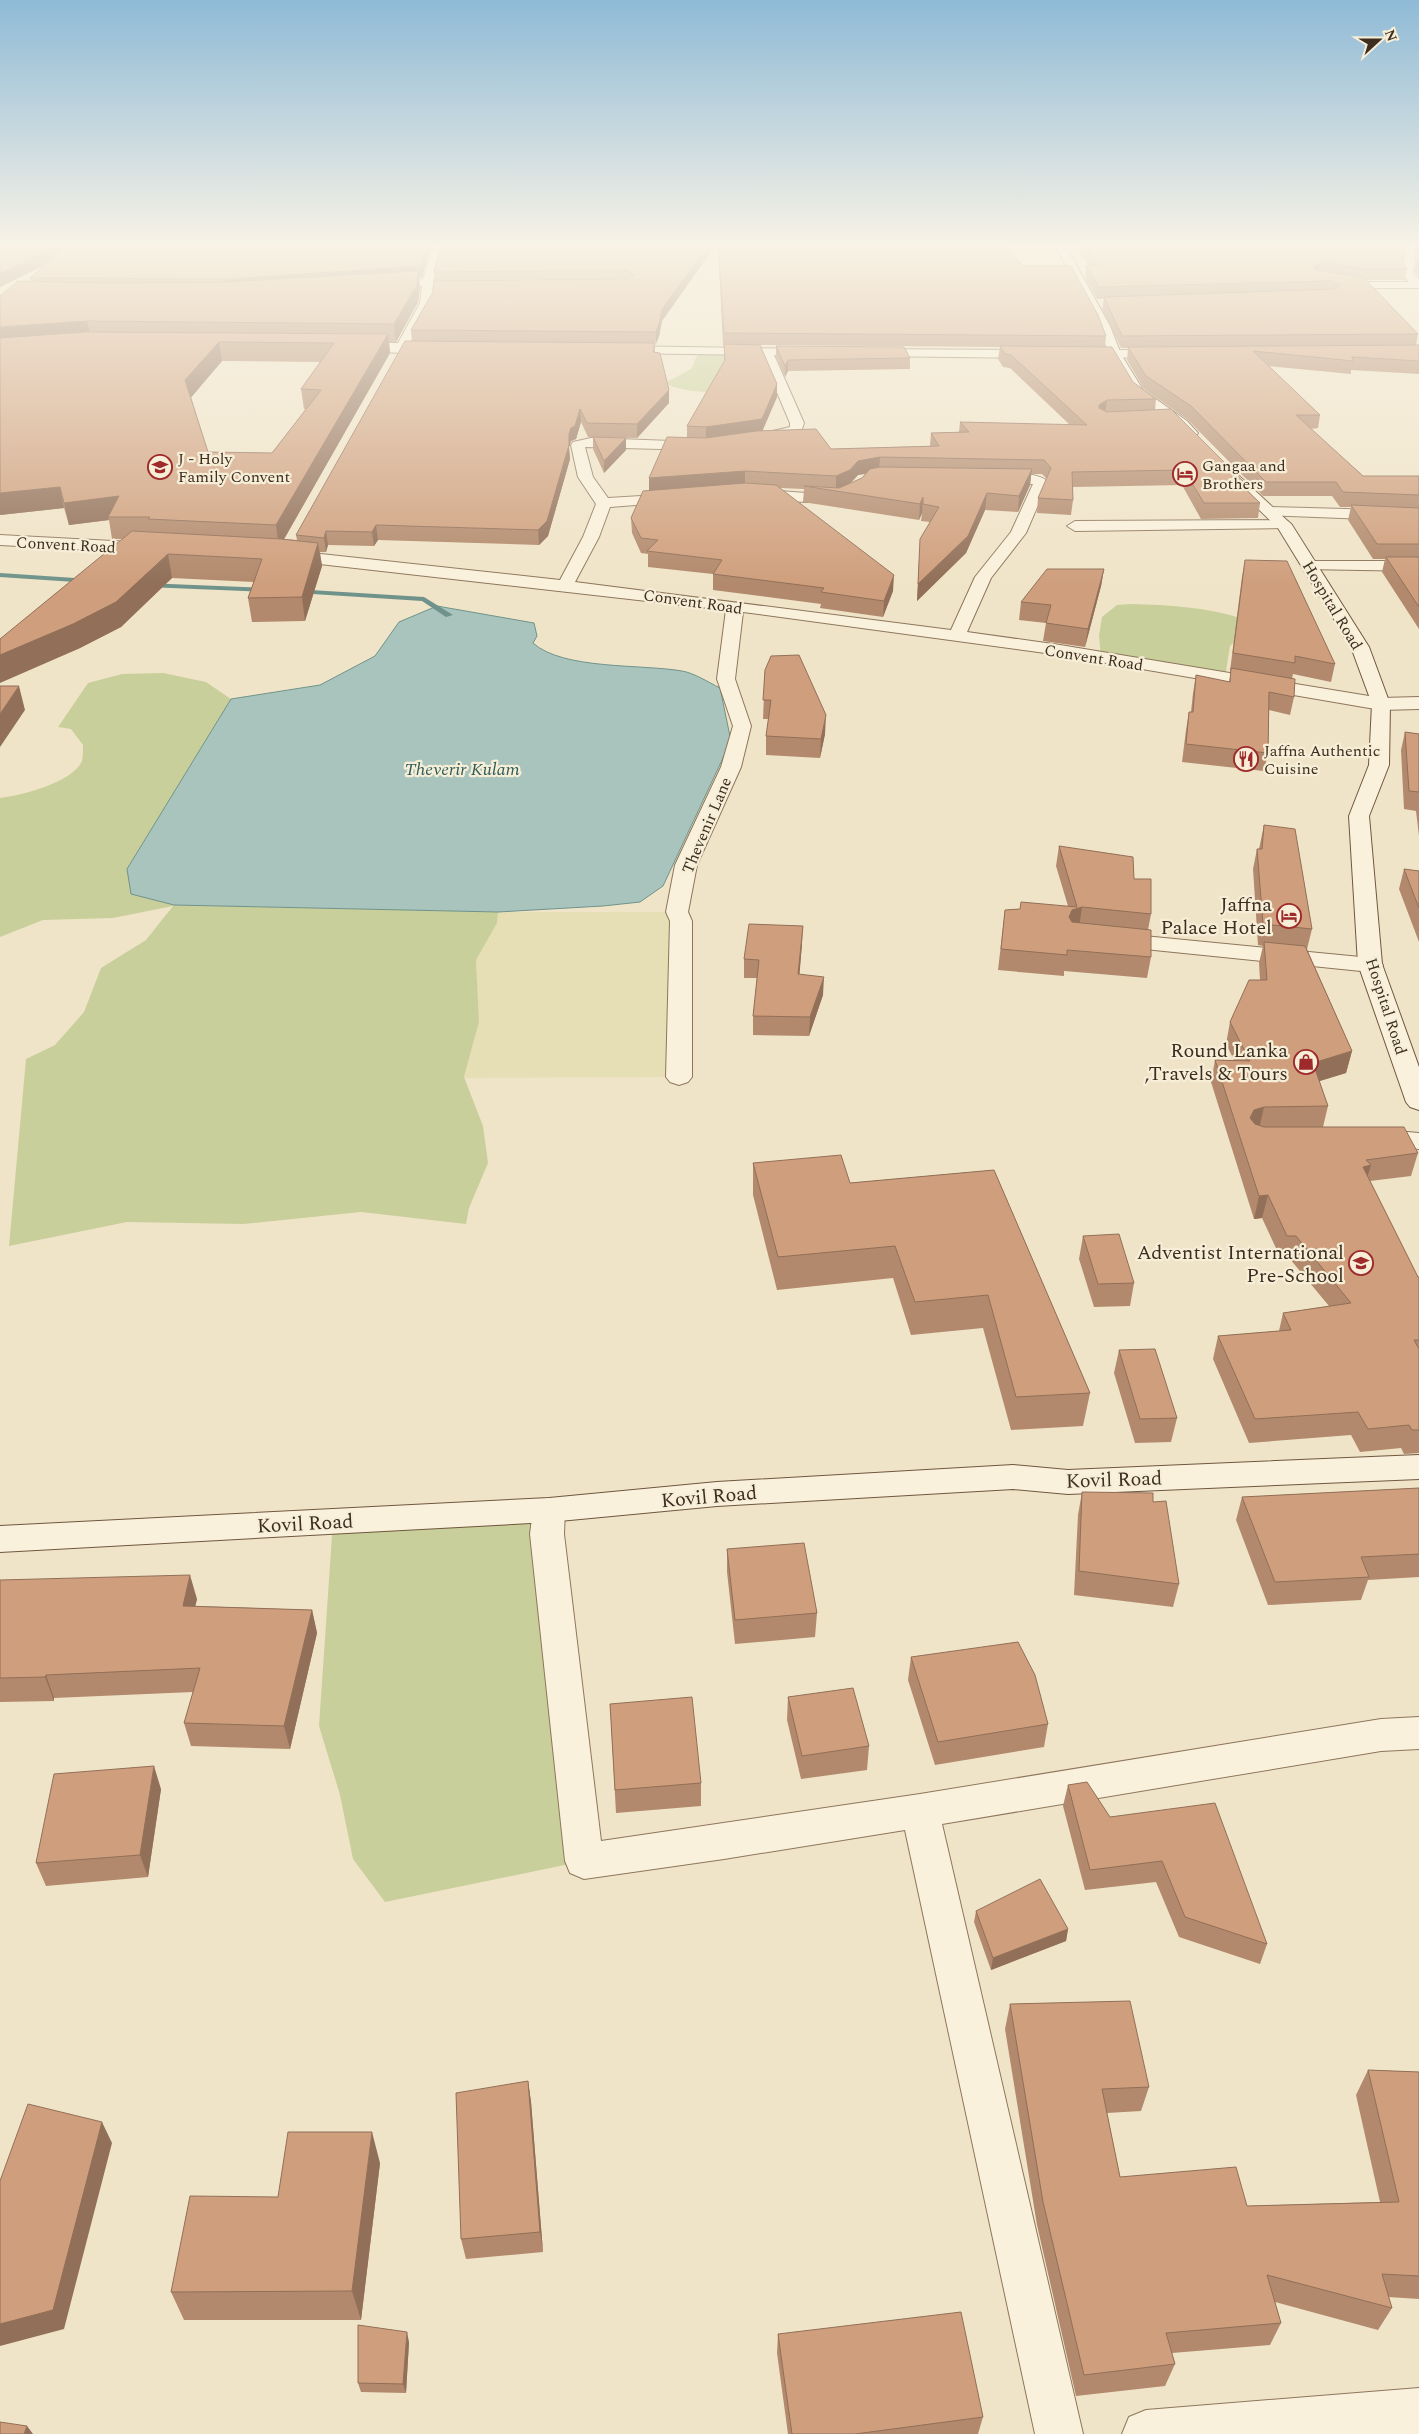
<svg xmlns="http://www.w3.org/2000/svg" width="1419" height="2434" viewBox="0 0 1419 2434" font-family="Spectral,serif">
<rect width="100%" height="100%" fill="#f0e4c8"/>
<path fill="#e6deb5" d="M 498,912 L 677,912 L 679,1077 L 464,1078 L 479,1022 L 476,960 L 497,923 Z"/>
<path fill="#c9cf9b" d="M 699,351 L 766,352 L 782,392 C 759,394 683,396 665,383 L 691,369 Z
M 1131,604 C 1169,605 1207,607 1244,619 L 1239,637 L 1230,646 L 1225,678 L 1101,657 L 1099,636 L 1102,617 L 1117,605 Z
M 163,673 L 206,682 L 231,699 L 127,869 L 132,894 L 174,905 L 498,912 L 497,923 L 476,960 L 479,1022 L 464,1077 L 483,1126 L 488,1163 L 469,1208 L 466,1224 L 361,1212 L 243,1224 L 127,1222 L 9,1246 L 26,1059 L 55,1045 L 84,1012 L 101,968 L 146,940 L 173,906 L 113,918 L 43,920 L 0,937 L 0,798 C 22,795 72,783 82,761 C 83,757 83,750 83,745 L 71,729 L 58,727 L 88,683 L 122,674 Z
M 549,1510 L 584,1861 L 385,1902 L 353,1859 L 340,1795 L 319,1726 L 333,1521 Z"/>
<path fill="#a9c4bc" stroke="#6f938a" d="M 437,606 L 534,623 L 537,636 L 533,643 C 563,670 642,664 682,671 C 694,673 708,682 720,688 L 731,741 L 663,886 L 640,902 L 603,906 L 498,912 L 174,905 L 131,894 L 127,869 L 231,699 L 320,685 L 375,656 L 399,622 Z"/>
<g fill="none" stroke-linecap="round" stroke-linejoin="round">
<path fill="#6f938a" fill-rule="evenodd" d="M 0,573 L 90,579 L 94,581 L 90,583 L 0,577 Z
M 144,583 L 267,588 L 271,590 L 267,592 L 147,587 L 143,585 Z
M 294,589 L 424,597 L 453,615 L 446,617 L 422,601 L 297,593 L 294,593 Z"/>
<defs>
<path id="street" d="M 434,243 L 444,243 L 433,282 L 432,303 L 410,343 L 438,343 L 442,344 L 444,347 L 442,350 L 401,353 L 347,350 L 345,347 L 347,344 L 351,343 L 398,343 L 420,303 L 422,286 L 381,288 L 375,285 L 381,282 L 423,279 Z
M 1402,243 L 1412,243 L 1415,256 L 1413,273 L 1419,279 L 1419,288 L 1357,288 L 1328,279 L 1333,276 L 1357,282 L 1409,282 L 1402,274 L 1405,256 Z
M 619,346 L 817,349 L 819,352 L 817,355 L 813,356 L 774,355 L 804,423 L 801,432 L 757,443 L 750,439 L 752,436 L 790,427 L 790,423 L 761,355 L 615,353 L 613,350 L 615,347 Z
M 871,349 L 1036,350 L 1042,354 L 1036,358 L 867,356 L 865,353 Z
M 1084,350 L 1166,350 L 1172,354 L 1166,358 L 1080,357 L 1078,354 L 1080,351 Z
M 591,438 L 699,442 L 706,446 L 699,450 L 585,447 L 593,477 L 608,498 L 675,494 L 682,498 L 675,502 L 610,507 L 599,537 L 575,582 L 951,630 L 975,577 L 1011,532 L 1033,484 L 993,482 L 986,478 C 993,469 1041,472 1048,482 L 1026,533 L 991,578 L 967,632 L 1060,645 L 1381,698 L 1419,697 L 1419,709 L 1381,710 L 1060,655 L 743,612 L 735,679 L 751,726 L 741,767 L 697,865 L 688,912 L 692,921 L 692,1077 L 688,1082 L 679,1085 L 670,1082 L 666,1077 L 670,921 L 666,912 L 675,865 L 721,767 L 733,726 L 717,679 L 726,610 L 284,560 L 276,555 L 284,550 L 560,580 L 583,537 L 596,504 L 578,477 L 571,445 L 573,442 Z
M 753,489 L 820,494 L 839,493 L 846,497 C 839,507 762,500 748,496 L 746,493 L 748,490 Z
M 1271,507 L 1419,511 L 1419,521 L 1266,515 L 1263,512 Z
M 1284,520 L 1289,522 L 1292,525 L 1289,528 L 1075,531 L 1067,526 L 1075,521 Z
M 0,535 L 151,543 L 159,548 L 151,553 L 0,545 Z
M 1310,561 L 1419,561 L 1419,571 L 1304,569 L 1302,566 Z
M 1113,933 L 1371,958 L 1379,960 L 1383,965 L 1379,970 L 1371,972 L 1105,945 L 1102,940 L 1105,935 Z
M 1373,1129 L 1419,1133 L 1419,1149 L 1364,1143 L 1360,1137 L 1364,1131 Z
M 549,1498 L 561,1501 L 565,1510 L 564,1534 L 601,1841 L 920,1794 L 1381,1719 L 1419,1717 L 1419,1749 L 1381,1751 L 942,1824 L 1083,2434 L 1035,2434 L 905,1830 L 724,1859 L 584,1879 L 570,1873 L 565,1861 L 530,1534 L 533,1510 L 537,1501 Z
M 1419,2388 L 1419,2434 L 1122,2434 L 1129,2417 L 1146,2410 Z"/>
<path id="secondary" d="M 1054,243 L 1064,243 L 1110,326 L 1121,354 L 1143,390 L 1187,421 L 1198,433 L 1196,436 L 1186,436 L 1132,392 L 1109,354 L 1098,326 Z
M 1232,473 L 1237,474 L 1292,525 L 1369,647 L 1390,704 L 1389,765 L 1369,816 L 1382,964 L 1419,1067 L 1419,1110 L 1410,1107 L 1406,1102 L 1358,964 L 1349,816 L 1369,765 L 1372,704 L 1351,647 L 1278,528 L 1225,477 Z
M 1419,1455 L 1419,1479 L 1068,1494 L 1013,1489 L 717,1506 L 549,1522 L 0,1552 L 0,1526 L 549,1498 L 717,1482 L 1013,1465 L 1068,1470 Z"/>
</defs>
<use href="#street" stroke="#8d765c" stroke-width="2"/>
<use href="#secondary" stroke="#6f573f" stroke-width="2"/>
<use href="#street" fill="#faf1dc" fill-rule="evenodd"/>
<use href="#secondary" fill="#faf1dc" fill-rule="evenodd"/>
</g>
<path fill="#b2896c" fill-rule="evenodd" d="M 0,243 L 432,243 L 422,277 L 419,277 L 420,288 L 418,302 L 396,342 L 389,342 L 390,353 L 284,539 L 297,540 L 296,535 L 412,341 L 411,330 L 433,292 L 435,281 L 434,272 L 442,243 L 717,243 L 662,321 L 659,336 L 655,344 L 655,352 L 669,390 L 669,403 L 637,438 L 588,437 L 581,422 L 576,439 L 571,441 L 569,447 L 570,459 L 548,536 L 539,545 L 378,540 L 374,546 L 328,545 L 326,552 L 320,552 L 322,566 L 305,621 L 252,622 L 248,598 L 254,582 L 172,578 L 121,627 L 78,649 L 122,539 L 112,539 L 109,520 L 69,525 L 64,508 L 0,515 L 0,296 L 31,281 L 30,278 L 43,266 L 0,287 ZM 222,361 L 320,362 L 301,389 L 304,409 L 306,409 L 272,453 L 208,452 L 191,397 Z
M 718,243 L 1005,243 L 1005,245 L 1023,266 L 1106,336 L 1105,347 L 1133,382 L 1156,399 L 1155,410 L 1243,481 L 1243,486 L 1260,503 L 1258,518 L 1201,519 L 1182,485 L 1073,487 L 1073,500 L 1071,515 L 1037,513 L 1038,498 L 1047,479 L 1042,474 L 1031,474 L 1030,485 L 1018,512 L 985,510 L 966,553 L 917,601 L 920,539 L 930,522 L 921,521 L 922,513 L 919,520 L 803,502 L 804,489 L 780,488 L 893,591 L 883,617 L 820,608 L 821,604 L 713,590 L 713,574 L 648,567 L 648,554 L 641,553 L 632,533 L 631,518 L 649,491 L 649,478 L 687,437 L 687,426 L 724,362 L 724,345 L 723,345 ZM 760,345 L 1000,347 L 998,359 L 1003,367 L 1010,368 L 1070,425 L 960,422 L 959,432 L 931,433 L 930,446 L 831,449 L 762,431 L 777,397 L 777,384 ZM 865,474 L 862,478 L 851,483 L 858,475 Z
M 1074,243 L 1405,243 L 1403,262 L 1407,269 L 1405,280 L 1365,280 L 1418,334 L 1416,345 L 1419,345 L 1419,374 L 1351,370 L 1351,374 L 1268,366 L 1320,415 L 1318,428 L 1311,429 L 1363,476 L 1419,476 L 1419,629 L 1382,572 L 1385,559 L 1373,559 L 1348,520 L 1351,507 L 1340,507 L 1332,496 L 1263,496 L 1188,420 L 1144,389 L 1127,360 L 1128,348 L 1121,348 L 1102,309 L 1104,299 L 1097,299 L 1085,277 L 1086,266 L 1089,266 Z
M 1414,243 L 1419,243 L 1419,276 L 1415,272 L 1417,256 Z
M 776,346 L 910,358 L 910,369 L 788,371 L 785,377 L 776,357 Z
M 593,437 L 626,450 L 604,473 L 593,449 Z
M 1245,560 L 1335,664 L 1331,682 L 1293,674 L 1292,679 L 1294,697 L 1290,715 L 1269,710 L 1268,753 L 1264,771 L 1182,762 L 1186,730 L 1189,712 L 1191,712 L 1193,693 L 1196,675 L 1229,682 L 1231,671 L 1230,671 L 1242,577 Z
M 1104,569 L 1101,586 L 1085,647 L 1043,641 L 1046,623 L 1019,620 L 1021,602 Z
M 765,670 L 825,734 L 820,758 L 766,755 L 766,736 L 769,719 L 763,719 Z
M 1405,732 L 1419,734 L 1419,836 L 1416,811 L 1404,809 L 1401,750 Z
M 1264,825 L 1312,929 L 1307,949 L 1352,1051 L 1346,1073 L 1319,1081 L 1328,1106 L 1323,1127 L 1418,1153 L 1411,1176 L 1370,1181 L 1418,1277 L 1419,1277 L 1419,1453 L 1404,1454 L 1401,1448 L 1360,1452 L 1351,1435 L 1249,1443 L 1213,1359 L 1218,1336 L 1279,1331 L 1283,1313 L 1329,1306 L 1290,1259 L 1281,1259 L 1262,1218 L 1254,1219 L 1211,1082 L 1215,1060 L 1234,1060 L 1226,1044 L 1230,1022 L 1260,980 L 1259,963 L 1263,946 L 1258,945 L 1253,869 L 1257,849 L 1259,849 Z
M 1059,846 L 1134,879 L 1151,914 L 1148,930 L 1151,957 L 1147,978 L 1064,971 L 1064,976 L 998,970 L 1005,910 L 1068,906 L 1056,866 Z
M 1404,869 L 1419,871 L 1419,942 L 1399,889 Z
M 802,944 L 799,975 L 823,995 L 809,1036 L 753,1035 L 753,1016 L 757,978 L 744,978 L 744,959 Z
M 753,1163 L 850,1183 L 994,1170 L 1090,1393 L 1083,1426 L 1011,1430 L 983,1328 L 911,1335 L 893,1278 L 777,1290 L 753,1195 Z
M 1083,1236 L 1134,1283 L 1130,1306 L 1094,1307 L 1079,1259 Z
M 1119,1350 L 1177,1418 L 1171,1442 L 1135,1443 L 1114,1373 Z
M 1419,1488 L 1419,1577 L 1368,1580 L 1361,1600 L 1268,1605 L 1236,1520 L 1242,1497 Z
M 1082,1492 L 1153,1502 L 1179,1584 L 1173,1607 L 1074,1595 L 1078,1515 Z
M 727,1549 L 817,1613 L 815,1637 L 735,1644 L 727,1572 Z
M 0,1580 L 197,1599 L 195,1606 L 312,1610 L 317,1633 L 290,1749 L 191,1746 L 184,1723 L 193,1692 L 54,1698 L 54,1701 L 0,1702 Z
M 911,1657 L 1048,1724 L 1044,1747 L 935,1765 L 908,1680 Z
M 788,1697 L 869,1746 L 867,1770 L 801,1779 L 787,1720 Z
M 610,1704 L 701,1783 L 701,1806 L 616,1813 Z
M 1068,1785 L 1110,1817 L 1267,1944 L 1260,1964 L 1179,1937 L 1156,1882 L 1085,1890 L 1063,1806 Z
M 161,1789 L 148,1877 L 46,1886 L 36,1863 Z
M 976,1911 L 1068,1929 L 1066,1941 L 991,1970 L 974,1922 Z
M 1010,2004 L 1149,2087 L 1141,2111 L 1107,2113 L 1120,2177 L 1247,2206 L 1380,2202 L 1356,2095 L 1368,2070 L 1419,2072 L 1419,2299 L 1388,2297 L 1392,2308 L 1378,2330 L 1275,2302 L 1281,2323 L 1270,2345 L 1172,2353 L 1175,2364 L 1165,2386 L 1076,2396 L 1037,2225 L 1005,2029 Z
M 528,2081 L 531,2102 L 543,2252 L 466,2259 L 461,2239 Z
M 380,2163 L 361,2320 L 184,2320 L 171,2292 L 278,2197 Z
M 778,2334 L 983,2417 L 978,2434 L 788,2434 L 777,2353 Z
M 409,2342 L 406,2393 L 361,2392 L 358,2383 Z"/>
<path fill="#916f58" d="M 64,243 L 66,243 L 68,253 L 0,287 L 0,274 Z
M 428,243 L 432,243 L 422,277 L 419,277 L 420,288 L 418,302 L 396,342 L 394,324 L 231,290 L 229,279 Z
M 710,243 L 717,243 L 662,321 L 659,336 L 656,344 L 656,332 L 662,309 Z
M 1321,261 L 1318,272 L 1313,267 Z
M 87,321 L 91,339 L 0,346 L 0,327 Z
M 388,334 L 390,353 L 279,548 L 276,525 Z
M 219,342 L 222,361 L 189,400 L 185,380 Z
M 788,360 L 788,371 L 785,377 L 785,366 Z
M 777,384 L 777,397 L 762,432 L 706,440 L 706,427 Z
M 669,390 L 669,403 L 637,438 L 637,424 Z
M 1107,400 L 1105,414 L 1097,418 L 1099,405 Z
M 580,409 L 581,422 L 576,439 L 571,441 L 569,447 L 570,459 L 548,536 L 539,545 L 538,530 L 571,428 Z
M 626,438 L 626,450 L 604,473 L 604,461 Z
M 880,457 L 879,471 L 858,475 L 849,484 L 836,491 L 836,476 L 858,461 Z
M 1032,469 L 1030,485 L 1018,512 L 1019,496 Z
M 745,471 L 745,486 L 649,493 L 649,478 Z
M 60,487 L 64,508 L 0,515 L 0,493 Z
M 987,493 L 985,510 L 966,553 L 917,601 L 918,584 Z
M 119,496 L 108,517 L 109,520 L 69,525 L 64,503 Z
M 923,497 L 922,513 L 919,520 L 920,504 Z
M 376,525 L 378,540 L 374,546 L 372,532 Z
M 326,531 L 328,545 L 326,552 L 324,538 Z
M 318,543 L 322,566 L 305,621 L 302,597 Z
M 168,554 L 172,578 L 121,627 L 78,649 L 0,683 L 0,655 Z
M 1104,569 L 1101,586 L 1085,647 L 1088,629 Z
M 894,575 L 893,591 L 883,617 L 884,601 Z
M 19,686 L 25,710 L 0,747 L 0,714 Z
M 826,715 L 825,734 L 820,758 L 821,739 Z
M 1082,907 L 1079,928 L 1069,931 L 1069,917 L 1072,910 Z
M 803,926 L 802,944 L 798,993 L 798,974 Z
M 824,977 L 823,995 L 809,1036 L 810,1017 Z
M 1352,1051 L 1346,1073 L 1307,1085 L 1313,1063 Z
M 1264,1107 L 1259,1129 L 1250,1118 L 1254,1110 Z
M 1371,1165 L 1364,1188 L 1363,1167 Z
M 1268,1195 L 1262,1218 L 1254,1219 L 1259,1196 Z
M 190,1575 L 197,1599 L 190,1629 L 183,1606 Z
M 312,1610 L 317,1633 L 290,1749 L 284,1726 Z
M 46,1675 L 54,1698 L 54,1701 L 45,1677 Z
M 154,1766 L 161,1789 L 148,1877 L 140,1855 Z
M 1068,1929 L 1066,1941 L 991,1970 L 993,1958 Z
M 528,2081 L 531,2102 L 543,2252 L 540,2232 Z
M 102,2122 L 112,2143 L 64,2329 L 0,2346 L 0,2324 Z
M 372,2132 L 380,2163 L 361,2320 L 352,2291 Z
M 407,2332 L 409,2342 L 406,2393 L 403,2384 Z
M 27,2426 L 33,2434 L 24,2434 Z"/>
<path fill="#cf9f7d" stroke="#916f58" fill-rule="evenodd" d="M 0,243 L 64,243 L 0,274 Z
M 66,243 L 428,243 L 421,266 L 229,279 L 30,278 L 67,245 Z
M 442,243 L 710,243 L 662,309 L 659,324 L 656,332 L 411,330 L 433,292 L 434,281 L 627,279 L 634,275 L 627,270 L 434,272 Z
M 718,243 L 1005,243 L 1005,244 L 1023,266 L 1071,266 L 1098,315 L 1106,336 L 724,333 Z
M 1083,243 L 1405,243 L 1405,245 L 1403,262 L 1407,269 L 1360,269 L 1321,261 L 1313,267 L 1316,270 L 1364,278 L 1418,334 L 1122,336 L 1104,297 L 1336,289 L 1340,285 L 1332,281 L 1099,287 L 1086,266 L 1098,265 Z
M 1419,248 L 1419,263 L 1417,261 Z
M 418,271 L 417,285 L 394,324 L 87,321 L 0,327 L 0,296 L 18,281 L 109,283 L 228,282 Z
M 87,332 L 388,334 L 276,525 L 148,519 L 150,517 L 108,517 L 119,496 L 64,503 L 60,487 L 0,493 L 0,338 ZM 219,342 L 334,343 L 301,389 L 321,390 L 272,453 L 208,452 L 185,380 Z
M 405,341 L 655,343 L 653,352 L 660,353 L 669,390 L 637,424 L 587,423 L 580,409 L 575,426 L 571,428 L 569,434 L 569,445 L 547,521 L 538,530 L 376,525 L 372,532 L 326,531 L 324,538 L 296,535 Z
M 724,344 L 760,345 L 777,384 L 762,419 L 706,427 L 687,426 L 725,360 Z
M 1419,345 L 1419,361 L 1352,357 L 1353,361 L 1253,351 L 1320,415 L 1296,415 L 1363,476 L 1419,476 L 1419,495 L 1343,492 L 1336,482 L 1266,482 L 1191,406 L 1146,376 L 1128,347 Z
M 776,346 L 904,347 L 910,358 L 788,360 L 785,366 Z
M 1000,346 L 1112,347 L 1133,382 L 1156,399 L 1107,400 L 1099,405 L 1099,408 L 1107,412 L 1171,409 L 1243,481 L 1237,481 L 1260,503 L 1204,503 L 1184,470 L 1072,472 L 1073,500 L 1038,498 L 1051,468 L 1044,460 L 880,457 L 858,461 L 850,470 L 836,476 L 745,471 L 649,478 L 667,437 L 706,438 L 756,431 L 816,429 L 831,449 L 939,446 L 931,433 L 969,432 L 960,422 L 1087,425 L 1011,355 L 1005,354 Z
M 593,437 L 626,438 L 604,461 Z
M 880,467 L 1032,469 L 1019,496 L 987,493 L 968,536 L 918,584 L 920,539 L 939,507 L 923,504 L 923,497 L 920,504 L 804,486 L 839,488 L 862,478 L 870,469 Z
M 745,483 L 776,485 L 894,575 L 884,601 L 821,592 L 824,588 L 713,574 L 722,560 L 647,551 L 658,540 L 641,538 L 631,518 L 643,491 Z
M 1351,505 L 1419,508 L 1419,544 L 1377,544 Z
M 132,531 L 281,539 L 318,543 L 302,597 L 248,598 L 262,559 L 168,554 L 116,602 L 73,624 L 0,655 L 0,639 Z
M 1386,557 L 1419,557 L 1419,607 Z
M 1245,560 L 1287,561 L 1335,664 L 1295,656 L 1295,663 L 1233,653 Z
M 1047,569 L 1104,569 L 1088,629 L 1046,623 L 1051,605 L 1021,602 Z
M 799,655 L 826,715 L 821,739 L 766,736 L 771,700 L 763,700 L 765,670 L 771,656 Z
M 1231,668 L 1295,679 L 1294,697 L 1269,692 L 1268,753 L 1186,744 L 1189,712 L 1193,712 L 1196,675 L 1230,682 Z
M 0,686 L 19,686 L 0,714 Z
M 1405,732 L 1419,734 L 1419,792 L 1409,791 Z
M 1264,825 L 1295,829 L 1312,929 L 1263,924 L 1257,849 L 1262,849 Z
M 1059,846 L 1133,857 L 1134,879 L 1151,879 L 1151,914 L 1082,907 L 1072,910 L 1069,917 L 1072,922 L 1151,930 L 1151,957 L 1067,950 L 1067,955 L 1001,949 L 1005,910 L 1020,909 L 1021,902 L 1077,907 Z
M 1404,869 L 1419,871 L 1419,908 Z
M 749,924 L 803,926 L 798,974 L 824,977 L 810,1017 L 753,1016 L 759,960 L 744,959 Z
M 1264,942 L 1305,946 L 1352,1051 L 1313,1063 L 1328,1106 L 1264,1107 L 1254,1110 L 1250,1118 L 1255,1124 L 1264,1127 L 1404,1127 L 1418,1153 L 1366,1160 L 1371,1165 L 1363,1167 L 1418,1277 L 1419,1277 L 1419,1340 L 1414,1340 L 1419,1349 L 1419,1430 L 1412,1430 L 1409,1425 L 1368,1429 L 1358,1412 L 1255,1419 L 1218,1336 L 1291,1330 L 1283,1313 L 1351,1303 L 1296,1236 L 1287,1236 L 1268,1195 L 1259,1196 L 1215,1060 L 1250,1061 L 1230,1022 L 1249,980 L 1267,980 Z
M 841,1155 L 850,1183 L 994,1170 L 1090,1393 L 1016,1397 L 988,1295 L 915,1302 L 895,1246 L 778,1257 L 753,1163 Z
M 1119,1234 L 1134,1283 L 1098,1284 L 1083,1236 Z
M 1155,1349 L 1177,1418 L 1140,1419 L 1119,1350 Z
M 1419,1488 L 1419,1554 L 1361,1557 L 1369,1577 L 1275,1582 L 1242,1497 Z
M 1082,1492 L 1153,1493 L 1153,1502 L 1166,1501 L 1179,1584 L 1079,1571 Z
M 804,1543 L 817,1613 L 735,1620 L 727,1549 Z
M 190,1575 L 183,1606 L 312,1610 L 284,1726 L 184,1723 L 200,1668 L 46,1675 L 45,1677 L 0,1678 L 0,1580 Z
M 1018,1642 L 1035,1675 L 1048,1724 L 938,1742 L 911,1657 Z
M 853,1688 L 869,1746 L 802,1756 L 788,1697 Z
M 692,1697 L 701,1783 L 615,1790 L 610,1704 Z
M 154,1766 L 140,1855 L 36,1863 L 54,1774 Z
M 1087,1782 L 1110,1817 L 1215,1803 L 1267,1944 L 1185,1917 L 1162,1861 L 1090,1870 L 1068,1785 Z
M 1040,1879 L 1068,1929 L 993,1958 L 976,1911 Z
M 1130,2001 L 1149,2087 L 1102,2089 L 1120,2177 L 1236,2167 L 1247,2206 L 1399,2202 L 1368,2070 L 1419,2072 L 1419,2276 L 1382,2274 L 1392,2308 L 1267,2275 L 1281,2323 L 1166,2333 L 1175,2364 L 1084,2375 L 1043,2202 L 1010,2004 Z
M 528,2081 L 540,2232 L 461,2239 L 456,2093 Z
M 28,2104 L 102,2122 L 53,2310 L 0,2324 L 0,2181 Z
M 288,2132 L 372,2132 L 352,2291 L 171,2292 L 190,2196 L 278,2197 Z
M 961,2312 L 983,2417 L 855,2434 L 792,2434 L 778,2334 Z
M 358,2325 L 407,2332 L 403,2384 L 358,2383 Z
M 0,2422 L 27,2426 L 24,2434 L 0,2434 Z"/>
<linearGradient id="sky" x2="0" y2="1"><stop stop-color="#8fbad6"/><stop offset="0.42" stop-color="#f8f3e6"/><stop offset="1" stop-color="#f8f3e6" stop-opacity="0"/></linearGradient>
<rect width="1419" height="584" fill="url(#sky)"/>
<defs>
<symbol id="school-ring" viewBox="-11 -11 22 22"><circle r="9.5" fill="#f7eed8" stroke="#9e2a2b" stroke-width="1.5"/><path d="M0-5L7-2L0 1L-7-2ZM-4 1L0 2.5L4 1V4Q0 6-4 4Z" fill="#9e2a2b"/></symbol>
<symbol id="hotel-ring" viewBox="-11 -11 22 22"><circle r="9.5" fill="#f7eed8" stroke="#9e2a2b" stroke-width="1.5"/><path d="M-6-4.5h1.5V1H6V5H4.5V3h-9V5H-6ZM-4 0a1.8 1.8 0 1 1 3.6 0ZM.5 0V-2.5h3Q6-2.5 6 0Z" fill="#9e2a2b"/></symbol>
<symbol id="restaurant-ring" viewBox="-11 -11 22 22"><circle r="9.5" fill="#f7eed8" stroke="#9e2a2b" stroke-width="1.5"/><path d="M-5-6h1v4h1v-4h1v4h1v-4h1v5L-1.5 .5V6h-2V.5L-5-1ZM5-6V6H3V1.5H1.5Q1.5-4 5-6Z" fill="#9e2a2b"/></symbol>
<symbol id="shop-ring" viewBox="-11 -11 22 22"><circle r="9.5" fill="#f7eed8" stroke="#9e2a2b" stroke-width="1.5"/><path d="M-5-2.5h2.3a2.7 3.5 0 0 1 5.4 0H5L5.5 6h-11ZM-1.5-2.5h3a1.5 2.3 0 0 0-3 0Z" fill="#9e2a2b"/></symbol>
</defs>
<g fill-rule="evenodd">
<use href="#school-ring" x="146" y="453" width="28" height="28"/>
<use href="#hotel-ring" x="1171" y="460" width="28" height="28"/>
<use href="#restaurant-ring" x="1232" y="745" width="28" height="28"/>
<use href="#hotel-ring" x="1275" y="902" width="28" height="28"/>
<use href="#shop-ring" x="1292" y="1048" width="28" height="28"/>
<use href="#school-ring" x="1347" y="1249" width="28" height="28"/>
</g>
<g text-anchor="middle" stroke-width="4.5" stroke-linejoin="round" paint-order="stroke">
<g font-size="16" fill="#3d2e20" stroke="#f7eed8" text-anchor="start">
<text x="178" y="464">J - Holy<tspan x="178" dy="18">Family Convent</tspan></text>
<text x="1202" y="471">Gangaa and<tspan x="1202" dy="18">Brothers</tspan></text>
<text x="1264" y="756">Jaffna Authentic<tspan x="1264" dy="18">Cuisine</tspan></text>
</g>
<g font-size="16" fill="#3d2e20" stroke="#f7eed8">
<text transform="translate(66 544) rotate(3)" y="6">Convent Road</text>
<text transform="translate(693 601) rotate(8)" y="6">Convent Road</text>
<text transform="translate(1333 605) rotate(59)" y="6">Hospital Road</text>
<text transform="translate(1094 657) rotate(9)" y="6">Convent Road</text>
<text transform="translate(706 825) rotate(-67)" y="6">Thevenir Lane</text>
<text transform="translate(1387 1006) rotate(72)" y="6">Hospital Road</text>
</g>
<g font-size="18" font-style="italic" fill="#2f5d5a" stroke="#f7eed8">
<text x="462" y="775">Theverir Kulam</text>
</g>
<g font-size="20" fill="#3d2e20" stroke="#f7eed8" text-anchor="end">
<text x="1272" y="911">Jaffna<tspan x="1272" dy="23">Palace Hotel</tspan></text>
<text x="1288" y="1057">Round Lanka<tspan x="1288" dy="23">,Travels &amp; Tours</tspan></text>
<text x="1344" y="1259">Adventist International<tspan x="1344" dy="23">Pre-School</tspan></text>
</g>
<g font-size="20" fill="#3d2e20" stroke="#f7eed8">
<text transform="translate(1114 1479) rotate(-2)" y="7">Kovil Road</text>
<text transform="translate(709 1496) rotate(-5)" y="7">Kovil Road</text>
<text transform="translate(305 1523) rotate(-3)" y="7">Kovil Road</text>
</g>
</g>
<g transform="translate(1379 40) rotate(69)" stroke="#f7eed8" stroke-width="4" paint-order="stroke">
<path d="M0-4L9 19L0 12L-9 19Z" fill="#3d2e20"/>
<text y="-8" font-size="14" font-weight="bold" text-anchor="middle" fill="#3d2e20">N</text>
</g>
</svg>
